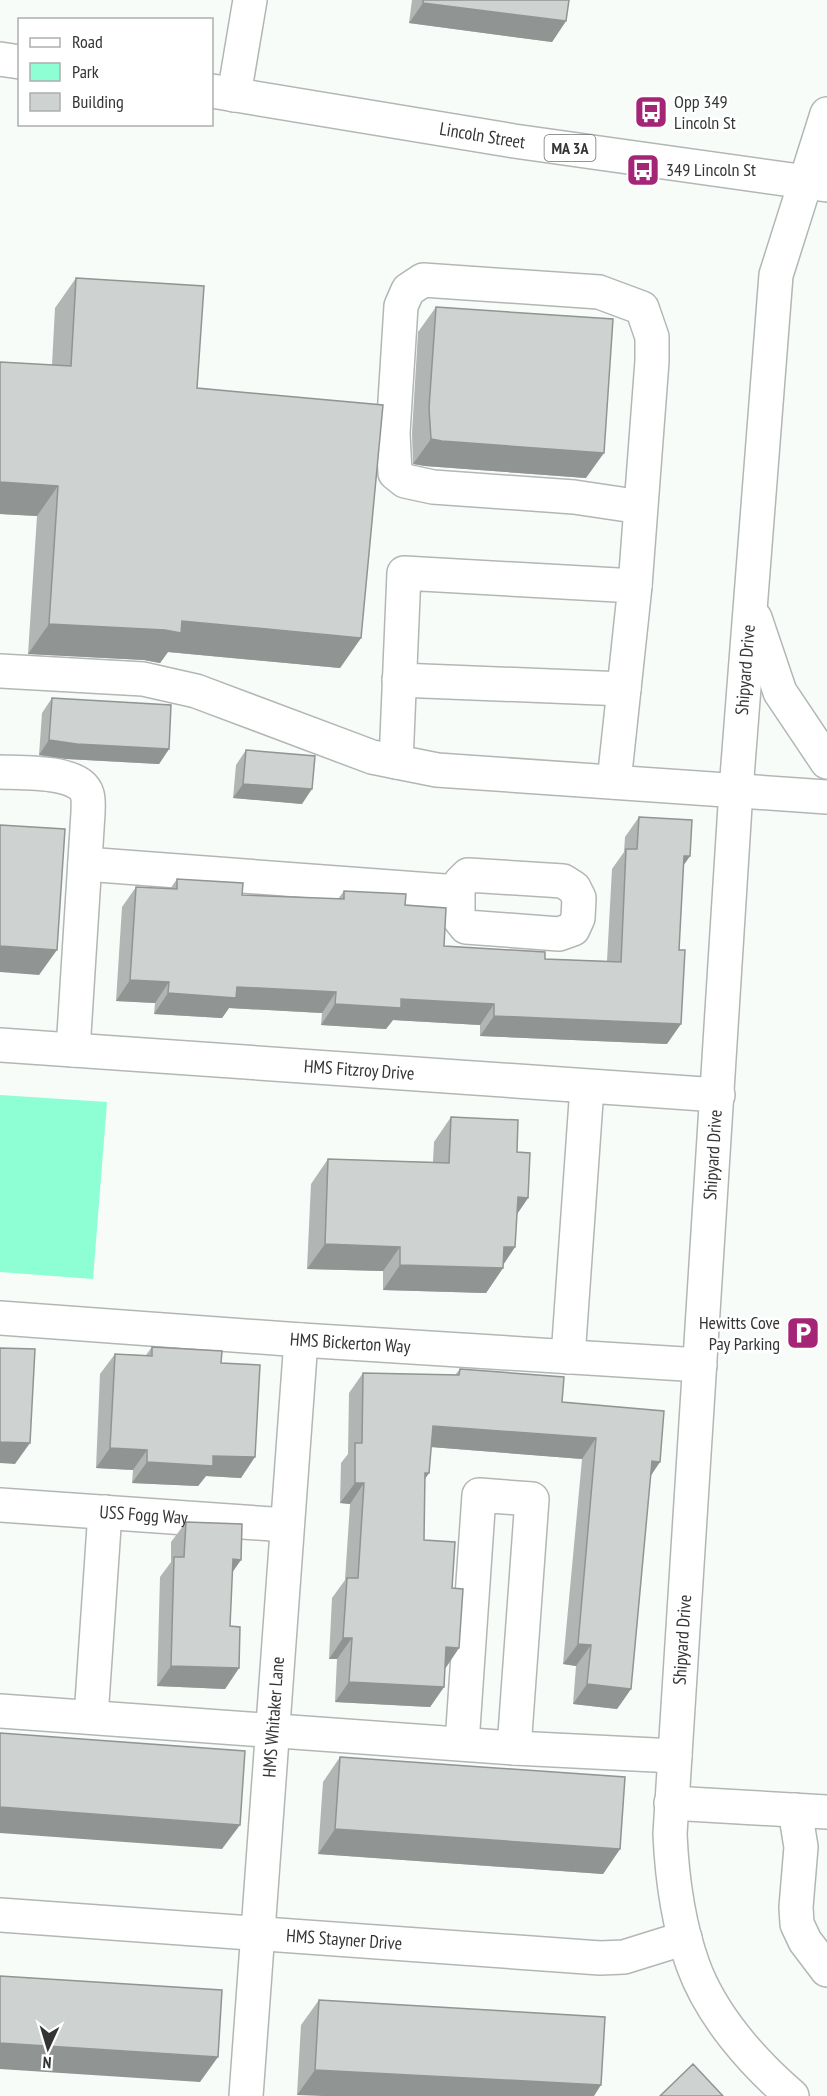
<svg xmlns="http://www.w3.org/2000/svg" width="827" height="2096" viewBox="0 0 827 2096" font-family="'PT Sans Narrow',sans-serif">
<rect width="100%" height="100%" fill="#f7fcf9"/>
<path fill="#8efed4" d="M 0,1095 L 107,1102 L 93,1279 L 0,1272 Z"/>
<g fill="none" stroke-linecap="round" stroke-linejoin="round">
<defs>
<g id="minor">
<path d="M 234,95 L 250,0"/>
<path d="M 635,586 L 652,361 L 652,337 L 642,308 L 599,292 L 423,280 L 408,290 L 401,306 L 393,433 L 395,473 L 405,481 L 433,487 L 574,497 L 641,507"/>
<path d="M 755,618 L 780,692 L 827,762"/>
<path d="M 0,671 L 143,679 L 196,691 L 372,757 L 437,770 L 827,797"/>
<path d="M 399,680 L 624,689"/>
<path d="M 396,762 L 404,573 L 635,586 L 614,782"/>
<path d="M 0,772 C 21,773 80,770 87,794 C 89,800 88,808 88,813 L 73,1050"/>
<path d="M 85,864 L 458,892 L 458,917 L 466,927 L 559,934 L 573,929 L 578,918 L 579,898 L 574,888 L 563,881 L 468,875 L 460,883 L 458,892"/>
<path id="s1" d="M 0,1045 L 718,1095"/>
<path id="s2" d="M 0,1318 L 301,1340 L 700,1365"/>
<path d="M 568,1357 L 587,1087"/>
<path id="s3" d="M 0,1505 L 287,1525"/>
<path d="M 0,1711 L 514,1748 L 675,1756"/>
<path d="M 91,1717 L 105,1512"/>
<path d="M 462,1743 L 479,1495 L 532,1499 L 514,1748"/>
<path d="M 671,1803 L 827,1812"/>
<path d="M 795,1810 L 801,1847 L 796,1907 L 797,1924 L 805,1941 L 827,1970"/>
<path id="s4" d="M 0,1915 L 600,1958 L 624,1957 L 685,1938"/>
<path id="s5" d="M 246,2096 L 301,1340"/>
<path id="s6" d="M 792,2096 C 753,2063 711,2015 693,1965 C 678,1923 672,1879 670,1834 L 736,790 L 776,275 L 827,114"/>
</g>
<g id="major">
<path d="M 0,59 L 20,62"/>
<path id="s7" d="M 212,91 L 514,141 L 827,185"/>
</g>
</defs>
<use href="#minor" stroke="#b2b7b4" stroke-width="36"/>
<use href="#major" stroke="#b2b7b4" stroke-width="36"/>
<use href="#minor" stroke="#fff" stroke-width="33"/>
<use href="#major" stroke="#fff" stroke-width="33"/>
</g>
<path fill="#b1b5b4" d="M 412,0 L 569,0 L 566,21 L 552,42 L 409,23 Z
M 76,278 L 197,388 L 361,638 L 340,668 L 168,652 L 160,663 L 144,660 L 28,654 L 37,516 L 0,514 L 0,362 L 52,365 L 55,308 Z
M 436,307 L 586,478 L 425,466 L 413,464 L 412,433 L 418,332 Z
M 52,698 L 169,749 L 159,764 L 67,759 L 39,755 L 42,713 Z
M 246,750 L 302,804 L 233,798 L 236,765 Z
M 639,817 L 690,856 L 683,866 L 667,1044 L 480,1036 L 480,1025 L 393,1020 L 386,1029 L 321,1025 L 322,1013 L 229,1008 L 222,1018 L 154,1014 L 155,1003 L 116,1001 L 122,907 L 136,887 L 170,889 L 177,879 L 242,895 L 338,899 L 344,891 L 405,905 L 444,946 L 545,959 L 607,961 L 612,869 L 624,852 L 625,837 Z
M 451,1117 L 517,1152 L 528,1198 L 517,1214 L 515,1247 L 503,1265 L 503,1268 L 486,1293 L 383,1290 L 383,1271 L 307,1269 L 311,1184 L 328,1159 L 433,1162 L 434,1142 Z
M 152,1347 L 221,1363 L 241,1478 L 206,1476 L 198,1486 L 132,1483 L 133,1470 L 96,1468 L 100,1374 L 115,1354 L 146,1355 Z
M 460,1369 L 562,1402 L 650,1476 L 631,1689 L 617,1709 L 573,1704 L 576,1666 L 563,1664 L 582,1459 L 431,1447 L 429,1473 L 424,1480 L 424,1540 L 452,1588 L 459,1648 L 445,1668 L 444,1687 L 430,1707 L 335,1702 L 337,1659 L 329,1659 L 332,1598 L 345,1580 L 350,1504 L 340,1503 L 341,1463 L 348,1454 L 349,1393 L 363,1373 L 455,1375 Z
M 186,1522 L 232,1572 L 230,1626 L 239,1668 L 225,1689 L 157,1686 L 160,1577 L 171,1562 L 171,1542 Z
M 340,1757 L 620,1849 L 603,1874 L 318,1854 L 323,1782 Z
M 319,2000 L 605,2017 L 297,2095 L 301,2025 Z"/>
<path fill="#909492" d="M 423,3 L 566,21 L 552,42 L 409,23 Z
M 431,439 L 604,453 L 586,478 L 425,466 L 413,464 Z
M 0,482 L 58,486 L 37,516 L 0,514 Z
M 182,621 L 361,638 L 340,668 L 168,652 L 160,663 L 144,660 L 28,654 L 49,624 Z
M 49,740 L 169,749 L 159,764 L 67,759 L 39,755 Z
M 243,784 L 312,789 L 302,804 L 233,798 Z
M 684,856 L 690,856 L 676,876 Z
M 0,946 L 57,950 L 39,975 L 0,972 Z
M 130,980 L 169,982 L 155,1003 L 116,1001 Z
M 237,987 L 336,992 L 322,1013 L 229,1008 L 222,1018 L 154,1014 L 168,993 Z
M 401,999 L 494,1004 L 480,1025 L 393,1020 L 386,1029 L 321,1025 L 335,1004 Z
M 494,1016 L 681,1024 L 667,1044 L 480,1036 Z
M 518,1197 L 528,1198 L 511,1223 Z
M 325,1244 L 400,1247 L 383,1271 L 307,1269 Z
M 504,1247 L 515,1247 L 501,1268 L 503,1268 L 486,1293 L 383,1290 L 400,1265 Z
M 433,1426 L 596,1438 L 582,1459 L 418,1446 Z
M 0,1442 L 30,1443 L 15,1464 L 0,1463 Z
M 110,1448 L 147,1450 L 133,1470 L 96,1468 Z
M 213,1456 L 255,1457 L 241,1478 L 206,1476 L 198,1486 L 132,1483 L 147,1462 Z
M 652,1461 L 660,1462 L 646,1483 Z
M 425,1473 L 429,1473 L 415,1493 Z
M 355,1483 L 364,1483 L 350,1504 L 340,1503 Z
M 233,1559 L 241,1560 L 227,1580 Z
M 343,1638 L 352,1638 L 337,1659 L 329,1659 Z
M 578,1644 L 591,1645 L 576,1666 L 563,1664 Z
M 446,1647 L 459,1648 L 445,1669 Z
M 171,1666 L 239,1668 L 225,1689 L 157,1686 Z
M 349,1682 L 444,1687 L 430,1707 L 335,1702 Z
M 587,1684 L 631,1689 L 617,1709 L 573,1704 Z
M 0,1807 L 240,1825 L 222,1849 L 0,1833 Z
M 335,1829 L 620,1849 L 603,1874 L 318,1854 Z
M 0,2043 L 218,2057 L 200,2082 L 0,2069 Z
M 315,2070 L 601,2085 L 594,2096 L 323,2096 L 297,2095 Z"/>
<path fill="#ced3d1" stroke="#909492" stroke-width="1.5" d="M 423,0 L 569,0 L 566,21 L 423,3 Z
M 76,278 L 204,286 L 197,388 L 383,405 L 361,638 L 182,621 L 181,633 L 165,630 L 49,624 L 58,486 L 0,482 L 0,362 L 71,366 Z
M 436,307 L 613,319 L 604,453 L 442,441 L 431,439 L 429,408 Z
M 52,698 L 171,705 L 169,749 L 77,744 L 49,740 Z
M 246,750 L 315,756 L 312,789 L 243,784 Z
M 639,817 L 692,820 L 690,856 L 684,856 L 679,950 L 685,950 L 681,1024 L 494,1016 L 494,1004 L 401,999 L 401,1008 L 335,1004 L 336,992 L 237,987 L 236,998 L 168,993 L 169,982 L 130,980 L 136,887 L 177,889 L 177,879 L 243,883 L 242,895 L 344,899 L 344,891 L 406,894 L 405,905 L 446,908 L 444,946 L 545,952 L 545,959 L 621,962 L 626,849 L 637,849 Z
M 0,825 L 65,829 L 57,950 L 0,946 Z
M 451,1117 L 518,1120 L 517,1152 L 530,1153 L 528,1198 L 518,1197 L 515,1247 L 504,1247 L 503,1268 L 400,1265 L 400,1247 L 325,1244 L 328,1159 L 449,1163 Z
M 152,1347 L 222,1351 L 221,1363 L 260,1365 L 255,1457 L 213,1456 L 213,1466 L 147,1462 L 147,1450 L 110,1448 L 115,1354 L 152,1356 Z
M 0,1348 L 35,1349 L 30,1443 L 0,1442 Z
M 460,1369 L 564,1377 L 562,1402 L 664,1411 L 660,1462 L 652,1461 L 631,1689 L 587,1684 L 591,1645 L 578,1644 L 596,1438 L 433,1426 L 429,1473 L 425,1473 L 424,1540 L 455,1542 L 452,1588 L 463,1589 L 459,1648 L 446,1647 L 444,1687 L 349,1682 L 352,1638 L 343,1638 L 347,1578 L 358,1578 L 364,1483 L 355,1483 L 355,1443 L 362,1443 L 363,1373 L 459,1375 Z
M 186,1522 L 242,1524 L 241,1560 L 233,1559 L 230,1626 L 240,1627 L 239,1668 L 171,1666 L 174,1557 L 184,1557 Z
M 0,1733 L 245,1751 L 240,1825 L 0,1807 Z
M 340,1757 L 625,1777 L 620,1849 L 335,1829 Z
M 0,1976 L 222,1990 L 218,2057 L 0,2043 Z
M 319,2000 L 605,2017 L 601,2085 L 315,2070 Z
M 693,2064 L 723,2096 L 660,2096 Z"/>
<defs>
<symbol id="bus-square" viewBox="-11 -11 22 22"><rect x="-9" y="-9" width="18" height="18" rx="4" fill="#a42475" stroke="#fff"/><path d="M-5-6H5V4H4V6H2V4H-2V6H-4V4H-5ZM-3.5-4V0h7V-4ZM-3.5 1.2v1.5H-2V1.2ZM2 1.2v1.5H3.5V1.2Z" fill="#fff"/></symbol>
<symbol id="parking-square" viewBox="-11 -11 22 22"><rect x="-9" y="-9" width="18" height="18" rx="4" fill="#a42475" stroke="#fff"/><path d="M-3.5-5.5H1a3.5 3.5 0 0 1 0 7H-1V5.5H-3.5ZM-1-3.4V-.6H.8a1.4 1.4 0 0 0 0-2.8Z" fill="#fff"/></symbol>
</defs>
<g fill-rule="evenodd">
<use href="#bus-square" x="632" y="93" width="38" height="38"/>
<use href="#bus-square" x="624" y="151" width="38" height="38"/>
<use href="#parking-square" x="784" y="1314" width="38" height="38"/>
</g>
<g text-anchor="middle" stroke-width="5" stroke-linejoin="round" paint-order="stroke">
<rect fill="#fff" stroke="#707271" stroke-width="1.5" x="544.5" y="135" width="51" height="26" rx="4.5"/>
<g font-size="16" font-weight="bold" fill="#333534">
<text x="570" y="154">MA 3A</text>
</g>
<g font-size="18" fill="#333534" stroke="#fff" text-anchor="start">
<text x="674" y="108">Opp 349<tspan x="674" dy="21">Lincoln St</tspan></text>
<text x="666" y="176">349 Lincoln St</text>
<text x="780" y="1329" text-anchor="end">Hewitts Cove<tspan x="780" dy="21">Pay Parking</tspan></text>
</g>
<g font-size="18" fill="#333534" stroke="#fff">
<text dy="6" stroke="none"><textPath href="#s7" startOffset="274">Lincoln Street</textPath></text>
<text dy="6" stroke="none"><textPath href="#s6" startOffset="1466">Shipyard Drive</textPath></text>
<text dy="6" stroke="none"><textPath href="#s1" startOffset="360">HMS Fitzroy Drive</textPath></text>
<text dy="6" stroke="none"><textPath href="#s6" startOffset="980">Shipyard Drive</textPath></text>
<text dy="6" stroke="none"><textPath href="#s2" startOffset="351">HMS Bickerton Way</textPath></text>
<text dy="6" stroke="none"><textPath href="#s3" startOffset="144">USS Fogg Way</textPath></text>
<text dy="6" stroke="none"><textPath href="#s6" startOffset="494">Shipyard Drive</textPath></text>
<text dy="6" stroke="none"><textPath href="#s5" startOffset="380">HMS Whitaker Lane</textPath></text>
<text dy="6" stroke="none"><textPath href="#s4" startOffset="345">HMS Stayner Drive</textPath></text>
</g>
</g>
<rect x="18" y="18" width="195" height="108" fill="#ffffff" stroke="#adaeae" stroke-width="1.5"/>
<rect x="30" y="38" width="30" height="9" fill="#ffffff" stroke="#adaeae" stroke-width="1.5"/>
<text x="72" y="48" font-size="18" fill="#333534">Road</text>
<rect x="30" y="63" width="30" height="18" fill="#8efed4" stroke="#adaeae" stroke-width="1.5"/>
<text x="72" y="78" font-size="18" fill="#333534">Park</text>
<rect x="30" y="93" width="30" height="18" fill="#ced3d1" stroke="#adaeae" stroke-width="1.5"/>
<text x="72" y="108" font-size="18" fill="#333534">Building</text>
<g transform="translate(48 2048) rotate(184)" stroke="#ffffff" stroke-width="4.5" paint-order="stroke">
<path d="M0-4.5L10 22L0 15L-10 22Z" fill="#333534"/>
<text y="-9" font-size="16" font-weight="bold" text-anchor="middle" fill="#333534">N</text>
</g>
</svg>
